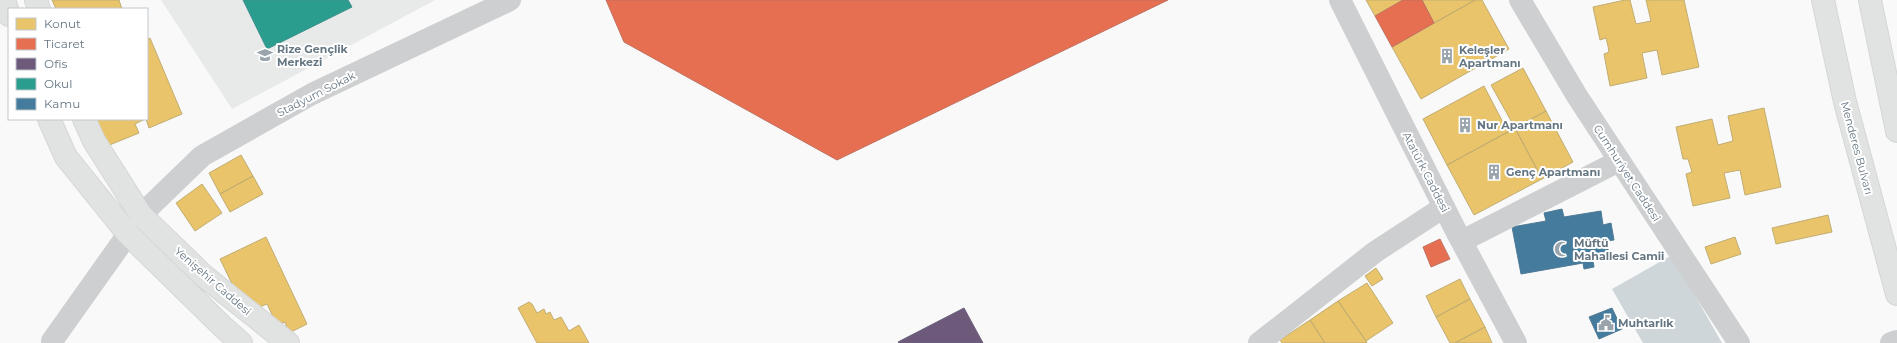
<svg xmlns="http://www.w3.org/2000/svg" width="1897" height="343" viewBox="0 0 1897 343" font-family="Montserrat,sans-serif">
<rect width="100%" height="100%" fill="#f9f9f9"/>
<path fill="#e8e9e9" d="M 161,0 L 435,0 L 232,109 Z"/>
<path fill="#ced6d9" d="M 1672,255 L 1722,343 L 1643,343 L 1612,289 Z"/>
<path fill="#e9c46a" stroke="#c1ad72" d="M 52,0 L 119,0 L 122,9 L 56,9 Z
M 1366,0 L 1403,0 L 1375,16 Z
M 1422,0 L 1475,0 L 1434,23 Z
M 1475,0 L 1482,0 L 1509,49 L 1421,99 L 1392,47 Z
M 1625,0 L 1630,0 L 1636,24 L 1651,21 L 1646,0 L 1684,0 L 1699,67 L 1662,75 L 1657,50 L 1642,53 L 1647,78 L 1610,86 L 1604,54 L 1609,52 L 1608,46 L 1606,38 L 1600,40 L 1593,7 Z
M 150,38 L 182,114 L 149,128 L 146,119 L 147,119 L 147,40 Z
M 1523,68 L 1546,111 L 1515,128 L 1491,85 Z
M 1484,86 L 1508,132 L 1447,165 L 1423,119 Z
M 1764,108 L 1781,187 L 1745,195 L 1740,170 L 1724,173 L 1730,198 L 1693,206 L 1686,174 L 1692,172 L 1688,159 L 1683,159 L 1676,127 L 1712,119 L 1718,145 L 1733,141 L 1728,116 Z
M 1546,111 L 1573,162 L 1542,179 L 1515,128 Z
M 95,119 L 145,119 L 135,124 L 139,133 L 107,146 Z
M 1515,128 L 1542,179 L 1474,215 L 1447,165 Z
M 241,155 L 253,176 L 220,194 L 209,173 Z
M 253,176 L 263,194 L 230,212 L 220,194 Z
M 202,184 L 222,213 L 195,231 L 176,203 Z
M 1828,215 L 1832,232 L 1776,244 L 1772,228 Z
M 266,237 L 307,324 L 289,333 L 285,322 L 277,325 L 267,304 L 255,309 L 250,298 L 246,300 L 236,292 L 220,259 Z
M 1735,237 L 1741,254 L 1711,264 L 1705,247 Z
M 1376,268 L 1383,279 L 1372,286 L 1365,276 Z
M 1460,279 L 1470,299 L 1436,317 L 1426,296 Z
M 1367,283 L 1393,323 L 1366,341 L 1338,301 Z
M 1470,299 L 1485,327 L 1455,343 L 1450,343 L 1436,317 Z
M 1338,301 L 1366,341 L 1367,343 L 1325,343 L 1310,320 Z
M 529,302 L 532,304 L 537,313 L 544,309 L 546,314 L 550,312 L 554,320 L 561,317 L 569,331 L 579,325 L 589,343 L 537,343 L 518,308 Z
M 1310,320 L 1325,343 L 1282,343 L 1280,340 Z
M 1485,327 L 1492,343 L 1455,343 Z"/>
<path fill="#e76f51" stroke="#c07160" d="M 606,0 L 1168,0 L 837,160 L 624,42 Z
M 1403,0 L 1422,0 L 1434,23 L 1392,47 L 1375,16 Z
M 1440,239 L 1450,259 L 1431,267 L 1423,247 Z"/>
<path fill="#6d597a" stroke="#6b627d" d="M 964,308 L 983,343 L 899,343 L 898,342 Z"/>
<path fill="#2a9d8f" stroke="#3c918b" d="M 243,0 L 348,0 L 352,7 L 267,49 Z"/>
<path fill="#457b9d" stroke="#4f7a95" d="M 1562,209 L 1564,217 L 1601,211 L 1603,225 L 1611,223 L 1614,240 L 1606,241 L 1610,258 L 1593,261 L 1594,267 L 1584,269 L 1583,263 L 1521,274 L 1512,227 L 1546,221 L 1544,213 Z
M 1612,308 L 1622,329 L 1599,339 L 1589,317 Z"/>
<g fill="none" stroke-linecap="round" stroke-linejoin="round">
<defs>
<path id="secondary" d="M 1823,0 L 1845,102 L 1897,294"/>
<path id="primary" d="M 4,0 L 9,15
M 36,0 L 39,9
M 49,119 L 66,157 L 128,234 L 224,328 L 241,343
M 84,119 L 94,141 L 141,215 L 204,276 L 288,343"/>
<path id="trunk" d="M 1870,0 L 1897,131"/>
</defs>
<use href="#secondary" stroke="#d5d6d7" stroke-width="24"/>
<use href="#primary" stroke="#d5d6d7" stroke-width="24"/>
<use href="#trunk" stroke="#d5d6d6" stroke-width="24"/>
<path stroke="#cecfd0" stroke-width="22" d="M 1340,0 L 1456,231 L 1516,343
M 141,215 L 202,156 L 312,94 L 510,0
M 1462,241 L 1619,161
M 52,341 L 128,234
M 1259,343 L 1375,252 L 1444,207"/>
<path stroke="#cecfd0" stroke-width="22" d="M 1520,0 L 1577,96 L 1739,343
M 1891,343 L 1897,341"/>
<use href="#secondary" stroke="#e1e2e2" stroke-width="22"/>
<use href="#primary" stroke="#e1e2e2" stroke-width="22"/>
<use href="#trunk" stroke="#e1e2e2" stroke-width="22"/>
</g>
<defs>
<symbol id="school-bare" viewBox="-9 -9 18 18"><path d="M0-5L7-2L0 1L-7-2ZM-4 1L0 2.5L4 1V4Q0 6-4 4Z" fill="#99a4ac" stroke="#fff" stroke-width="2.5" paint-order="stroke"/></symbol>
<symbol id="building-bare" viewBox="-9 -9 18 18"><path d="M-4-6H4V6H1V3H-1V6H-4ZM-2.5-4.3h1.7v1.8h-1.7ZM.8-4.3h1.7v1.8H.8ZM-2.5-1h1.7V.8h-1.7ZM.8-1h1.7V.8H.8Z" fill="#99a4ac" stroke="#fff" stroke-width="2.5" paint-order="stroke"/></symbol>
<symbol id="mosque-bare" viewBox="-9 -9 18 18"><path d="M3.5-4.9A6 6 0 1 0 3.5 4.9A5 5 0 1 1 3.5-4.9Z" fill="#99a4ac" stroke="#fff" stroke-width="2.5" paint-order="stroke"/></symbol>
<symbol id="civic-bare" viewBox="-9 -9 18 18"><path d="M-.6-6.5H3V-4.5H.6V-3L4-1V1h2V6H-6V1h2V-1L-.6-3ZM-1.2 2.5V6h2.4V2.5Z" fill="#99a4ac" stroke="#fff" stroke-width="2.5" paint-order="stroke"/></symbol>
</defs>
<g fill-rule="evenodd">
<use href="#school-bare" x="254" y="44" width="22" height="22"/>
<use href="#building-bare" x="1436" y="45" width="22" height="22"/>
<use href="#building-bare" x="1454" y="114" width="22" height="22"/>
<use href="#building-bare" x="1483" y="161" width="22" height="22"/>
<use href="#mosque-bare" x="1551" y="238" width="22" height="22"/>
<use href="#civic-bare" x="1595" y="312" width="22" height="22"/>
</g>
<g text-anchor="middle" stroke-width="4" stroke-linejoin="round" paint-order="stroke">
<g font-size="11" font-weight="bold" fill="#657683" stroke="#fff" text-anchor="start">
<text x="277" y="53">Rize Gençlik<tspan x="277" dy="13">Merkezi</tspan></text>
<text x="1459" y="54">Keleşler<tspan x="1459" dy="13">Apartmanı</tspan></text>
<text x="1477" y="129">Nur Apartmanı</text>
<text x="1506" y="176">Genç Apartmanı</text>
<text x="1574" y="247">Müftü<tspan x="1574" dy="13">Mahallesi Camii</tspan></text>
<text x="1618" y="327">Muhtarlık</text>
</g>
<g font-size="11" fill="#657683" stroke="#fff">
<text transform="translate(316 94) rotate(-27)" y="4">Stadyum Sokak</text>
<text transform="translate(1857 148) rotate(75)" y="4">Menderes Bulvarı</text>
<text transform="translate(1426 172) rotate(63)" y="4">Atatürk Caddesi</text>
<text transform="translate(1627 173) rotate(57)" y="4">Cumhuriyet Caddesi</text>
<text transform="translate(213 281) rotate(41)" y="4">Yenişehir Caddesi</text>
</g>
</g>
<rect x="8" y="8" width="140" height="112" fill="#ffffff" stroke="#c1c8cd"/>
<rect x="16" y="18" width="20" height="12" fill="#e9c46a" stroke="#c1c8cd"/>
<text x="44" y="28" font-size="12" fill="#657683">Konut</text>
<rect x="16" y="38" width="20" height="12" fill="#e76f51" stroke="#c1c8cd"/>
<text x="44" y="48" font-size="12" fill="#657683">Ticaret</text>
<rect x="16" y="58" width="20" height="12" fill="#6d597a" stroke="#c1c8cd"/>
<text x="44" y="68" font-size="12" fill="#657683">Ofis</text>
<rect x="16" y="78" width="20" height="12" fill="#2a9d8f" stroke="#c1c8cd"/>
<text x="44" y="88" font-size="12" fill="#657683">Okul</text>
<rect x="16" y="98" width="20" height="12" fill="#457b9d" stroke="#c1c8cd"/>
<text x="44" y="108" font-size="12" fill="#657683">Kamu</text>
</svg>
